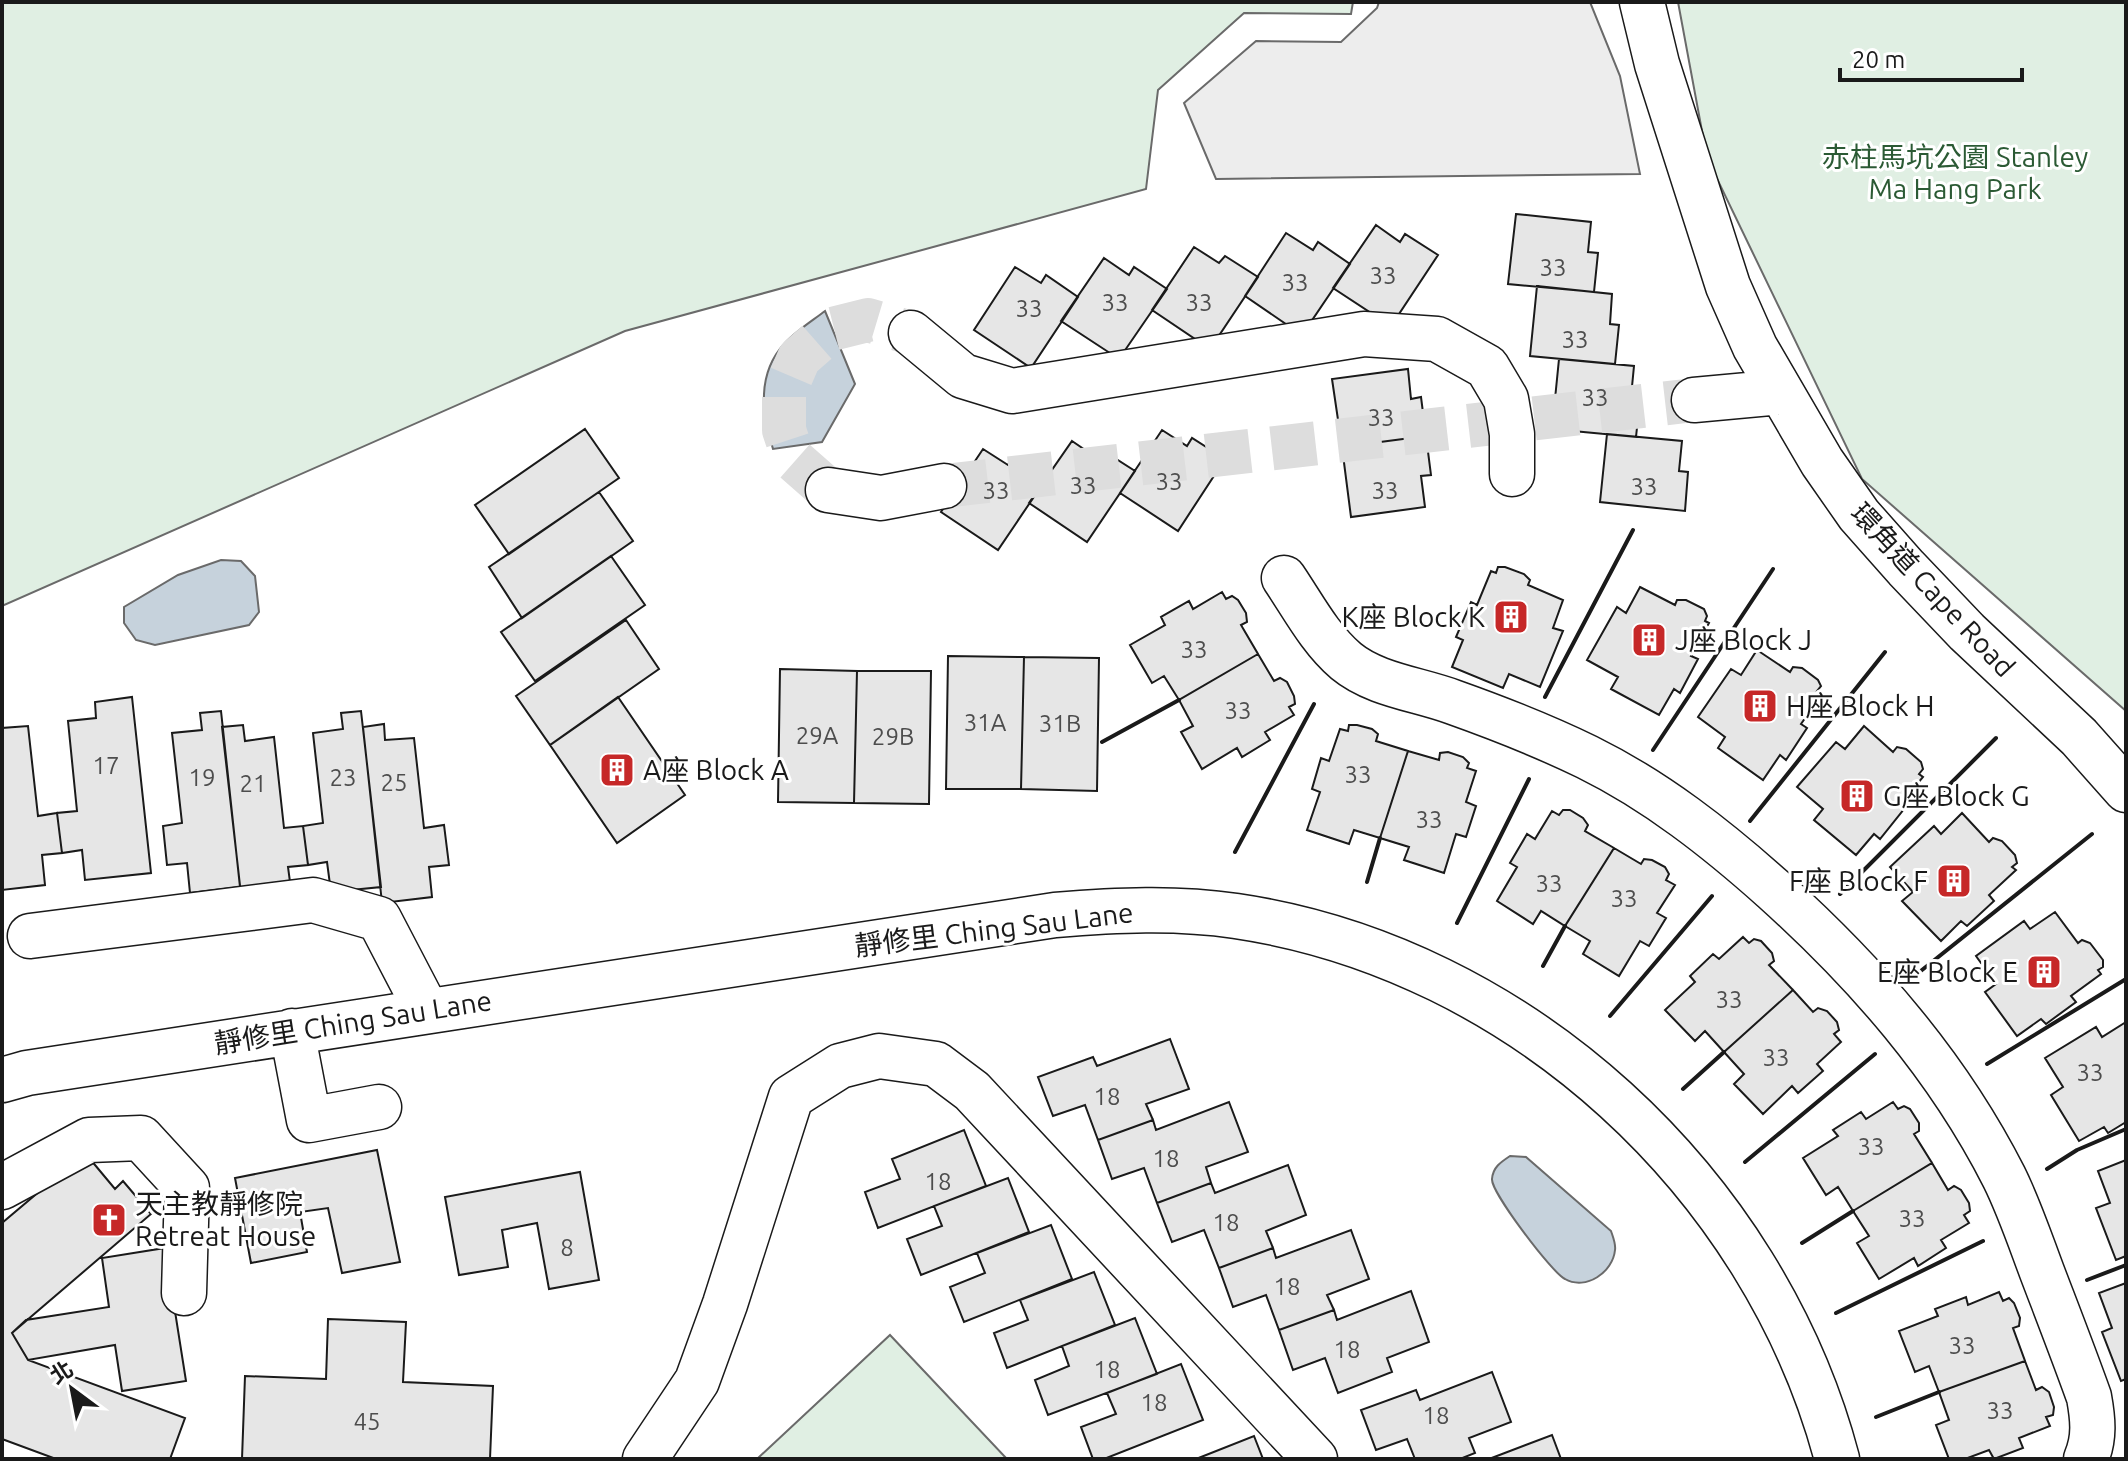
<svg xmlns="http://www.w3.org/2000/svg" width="2128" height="1461" viewBox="0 0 2128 1461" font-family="Ubuntu,'Noto Sans TC',sans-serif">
<rect width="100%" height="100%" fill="#fff"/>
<path fill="#e0efe3" stroke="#6a6a6a" stroke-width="2" d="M 2,2 L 1353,2 L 1351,14 L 1244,13 L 1158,90 L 1146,189 L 625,331 L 2,606 Z
M 1678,2 L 2126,2 L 2126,711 L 1862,479 L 1707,158 Z
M 890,1335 L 1007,1459 L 757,1459 Z"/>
<path fill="#ededed" stroke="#6a6a6a" stroke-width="2" d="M 1379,2 L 1590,2 L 1620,76 L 1640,174 L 1216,179 L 1184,103 L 1256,41 L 1341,42 L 1377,8 Z"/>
<path fill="#c6d2dc" stroke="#6a6a6a" stroke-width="2" d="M 825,311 L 855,384 L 822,442 L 773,449 C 762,413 756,374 785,343 C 796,331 812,321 825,311 Z
M 221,560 L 241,561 L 255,576 L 259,612 L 249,625 L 155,645 L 136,640 L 124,623 L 124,607 L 178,575 Z
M 1510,1156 L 1526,1157 L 1611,1231 C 1613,1237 1616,1244 1615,1250 C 1613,1272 1586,1291 1565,1279 C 1552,1273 1491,1192 1492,1179 C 1493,1167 1501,1162 1510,1156 Z"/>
<path fill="#e6e6e6" stroke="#1a1a1a" stroke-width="2" d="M 1516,214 L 1591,222 L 1588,252 L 1598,253 L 1594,292 L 1508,284 Z
M 1376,225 L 1400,242 L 1405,234 L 1438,255 L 1391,326 L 1333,288 Z
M 1286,233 L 1313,250 L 1318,242 L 1350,264 L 1302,335 L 1245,296 Z
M 1194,247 L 1219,263 L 1225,256 L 1258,277 L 1210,349 L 1152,310 Z
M 1104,258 L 1129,275 L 1134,267 L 1167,289 L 1119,359 L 1061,321 Z
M 1015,267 L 1041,283 L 1046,275 L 1078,297 L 1031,368 L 974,330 Z
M 1537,286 L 1612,294 L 1610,324 L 1619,325 L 1615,364 L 1530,356 Z
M 1559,359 L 1634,366 L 1631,397 L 1640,399 L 1636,437 L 1552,429 Z
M 1408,369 L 1411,399 L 1421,397 L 1426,436 L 1342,447 L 1332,379 Z
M 585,429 L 619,478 L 509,554 L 475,505 Z
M 1162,430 L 1187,446 L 1192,438 L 1225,459 L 1178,531 L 1120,493 Z
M 1607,434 L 1682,441 L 1679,471 L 1688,472 L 1685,511 L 1600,502 Z
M 1426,436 L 1431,475 L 1421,476 L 1425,507 L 1351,517 L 1342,447 Z
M 1072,441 L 1097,458 L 1102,450 L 1135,471 L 1087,542 L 1029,503 Z
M 983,449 L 1008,465 L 1014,458 L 1046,479 L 998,550 L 941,512 Z
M 599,492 L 633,541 L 522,618 L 489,567 Z
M 611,556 L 645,605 L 535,681 L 501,632 Z
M 1498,567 L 1505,567 L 1524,574 L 1530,580 L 1528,585 L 1563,600 L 1553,628 L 1563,631 L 1540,687 L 1509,674 L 1503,688 L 1452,667 L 1463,640 L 1456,637 L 1471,602 L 1477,605 L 1491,571 L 1496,573 Z
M 1640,587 L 1675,605 L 1677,600 L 1686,600 L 1704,609 L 1707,616 L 1705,621 L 1709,623 L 1691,656 L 1698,659 L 1680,693 L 1674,689 L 1659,715 L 1611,689 L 1618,677 L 1587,660 L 1617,607 L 1626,613 Z
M 1222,592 L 1226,599 L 1232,596 L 1238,600 L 1246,613 L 1247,622 L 1241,625 L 1258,654 L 1179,700 L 1164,676 L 1152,683 L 1130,645 L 1165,625 L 1161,617 L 1189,601 L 1193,609 Z
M 626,620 L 659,669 L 550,745 L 516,696 Z
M 1757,650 L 1790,672 L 1793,667 L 1802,668 L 1818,680 L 1821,686 L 1817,691 L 1822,694 L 1801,724 L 1807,728 L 1786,760 L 1780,755 L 1763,780 L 1718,748 L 1725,737 L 1698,717 L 1731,669 L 1741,675 Z
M 1258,654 L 1274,681 L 1280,678 L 1287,682 L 1294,696 L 1295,704 L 1289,707 L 1294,715 L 1265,732 L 1270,740 L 1242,757 L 1237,748 L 1202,769 L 1181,732 L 1193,726 L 1179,700 Z
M 948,656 L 1024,657 L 1021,789 L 946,789 Z
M 1024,657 L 1099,658 L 1097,791 L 1021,789 Z
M 780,669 L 857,671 L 854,803 L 778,802 Z
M 857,671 L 931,671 L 929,804 L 854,803 Z
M 132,697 L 151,873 L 85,880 L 82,850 L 62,853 L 57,813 L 77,811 L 68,721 L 96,718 L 95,702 Z
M 618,697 L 685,795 L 617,843 L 550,745 Z
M 221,711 L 240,887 L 190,893 L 187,863 L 167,865 L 163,826 L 182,823 L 172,733 L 202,730 L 200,713 Z
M 361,711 L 381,887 L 331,892 L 327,862 L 308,865 L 303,826 L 323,823 L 313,733 L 343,729 L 341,713 Z
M 384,724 L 385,740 L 414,738 L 424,828 L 444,825 L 449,865 L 429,867 L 432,897 L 382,903 L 363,727 Z
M 243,725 L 245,741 L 274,737 L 284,828 L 303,826 L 308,865 L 288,867 L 292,897 L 242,903 L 222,727 Z
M 1349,725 L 1357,725 L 1372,729 L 1378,734 L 1376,741 L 1408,751 L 1380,838 L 1354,830 L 1349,844 L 1307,830 L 1320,792 L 1312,789 L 1321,758 L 1329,761 L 1340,729 L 1348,731 Z
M 28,726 L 38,816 L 57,813 L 62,853 L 42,855 L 45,885 L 2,890 L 2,728 Z
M 1864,726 L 1893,752 L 1897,747 L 1906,749 L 1921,762 L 1923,769 L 1919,774 L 1923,777 L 1900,805 L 1904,809 L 1880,839 L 1874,834 L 1856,855 L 1814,820 L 1823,809 L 1797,787 L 1836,742 L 1845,749 Z
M 1408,751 L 1439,760 L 1440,753 L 1448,752 L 1463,757 L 1469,763 L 1467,768 L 1476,771 L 1466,802 L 1476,806 L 1466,837 L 1456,834 L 1444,873 L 1404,860 L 1409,847 L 1380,838 Z
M 1563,810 L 1570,810 L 1583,818 L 1588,825 L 1585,831 L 1614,848 L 1565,926 L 1541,911 L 1533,924 L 1497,901 L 1517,867 L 1510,863 L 1527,834 L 1535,839 L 1552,811 L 1559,815 Z
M 1962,813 L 1989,842 L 1993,838 L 2002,841 L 2015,855 L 2017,863 L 2012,867 L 2016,870 L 1989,895 L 1994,901 L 1967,926 L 1961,921 L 1941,941 L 1902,901 L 1913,892 L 1890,867 L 1934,826 L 1941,834 Z
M 1614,848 L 1641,864 L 1644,859 L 1652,860 L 1665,867 L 1669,874 L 1666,880 L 1675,885 L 1657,913 L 1666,918 L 1649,946 L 1640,941 L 1619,976 L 1583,954 L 1590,941 L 1565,926 Z
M 2055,912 L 2078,943 L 2082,940 L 2090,943 L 2103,960 L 2103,967 L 2098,970 L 2101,974 L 2071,996 L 2076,1002 L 2046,1024 L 2041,1019 L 2017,1036 L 1985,992 L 1996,984 L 1976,956 L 2024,921 L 2030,929 Z
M 1743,937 L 1749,943 L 1754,939 L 1761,941 L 1772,953 L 1774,961 L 1769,965 L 1793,990 L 1724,1052 L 1705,1031 L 1695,1041 L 1665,1010 L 1695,982 L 1690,976 L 1713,954 L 1719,959 Z
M 1793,990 L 1813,1012 L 1818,1008 L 1827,1011 L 1837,1022 L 1839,1030 L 1834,1034 L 1841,1042 L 1817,1064 L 1823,1071 L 1798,1093 L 1792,1086 L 1763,1114 L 1734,1084 L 1744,1074 L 1724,1052 Z
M 2126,1022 L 2126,1122 L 2108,1133 L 2104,1127 L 2079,1141 L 2051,1095 L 2063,1087 L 2045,1058 L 2096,1027 L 2102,1037 Z
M 1170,1039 L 1189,1089 L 1146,1104 L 1153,1120 L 1098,1140 L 1085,1105 L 1053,1116 L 1038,1077 L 1093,1057 L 1097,1066 Z
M 1229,1102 L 1248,1152 L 1206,1167 L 1211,1183 L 1157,1203 L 1144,1168 L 1112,1179 L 1098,1140 L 1153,1120 L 1156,1130 Z
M 1893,1102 L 1898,1109 L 1904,1106 L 1910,1109 L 1919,1123 L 1919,1131 L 1914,1134 L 1932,1163 L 1853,1211 L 1838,1187 L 1826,1195 L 1803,1158 L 1838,1136 L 1833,1130 L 1861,1112 L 1866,1119 Z
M 964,1130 L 986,1186 L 878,1228 L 865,1192 L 900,1179 L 892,1159 Z
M 377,1150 L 400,1262 L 342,1273 L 328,1208 L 300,1212 L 307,1252 L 251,1263 L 235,1178 Z
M 85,1153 L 115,1189 L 123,1181 L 151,1214 L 12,1333 L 28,1360 L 185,1418 L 170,1459 L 56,1459 L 2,1439 L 2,1223 Z
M 2126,1160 L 2126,1256 L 2116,1260 L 2096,1208 L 2110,1203 L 2098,1171 Z
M 1932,1163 L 1948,1190 L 1954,1186 L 1961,1190 L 1969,1203 L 1970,1211 L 1964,1215 L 1969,1223 L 1941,1240 L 1946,1248 L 1918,1266 L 1914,1258 L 1879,1279 L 1857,1243 L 1869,1236 L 1853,1211 Z
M 1288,1165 L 1306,1215 L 1266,1231 L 1273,1248 L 1219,1268 L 1204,1230 L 1172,1242 L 1157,1203 L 1211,1183 L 1215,1193 Z
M 580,1172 L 599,1280 L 549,1289 L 537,1223 L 502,1230 L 508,1267 L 459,1275 L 445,1197 Z
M 1008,1178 L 1029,1232 L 921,1275 L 907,1239 L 942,1226 L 934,1206 Z
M 1051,1225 L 1072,1279 L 964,1322 L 950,1287 L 985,1273 L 977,1253 Z
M 1351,1230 L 1369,1279 L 1327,1295 L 1334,1310 L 1279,1330 L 1266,1295 L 1233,1307 L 1219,1268 L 1273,1248 L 1276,1258 Z
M 165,1248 L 186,1381 L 122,1391 L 115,1345 L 28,1360 L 12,1333 L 26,1320 L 109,1307 L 102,1258 Z
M 1094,1272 L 1115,1325 L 1007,1368 L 994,1333 L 1028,1320 L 1020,1300 Z
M 2126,1283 L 2126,1379 L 2121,1381 L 2102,1332 L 2112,1328 L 2099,1293 Z
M 1411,1291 L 1429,1342 L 1387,1358 L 1392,1372 L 1338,1393 L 1325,1358 L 1293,1370 L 1279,1330 L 1334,1310 L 1337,1320 Z
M 1999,1292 L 2003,1301 L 2009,1298 L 2014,1303 L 2020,1318 L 2019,1326 L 2013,1328 L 2025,1361 L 1939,1392 L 1929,1366 L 1915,1372 L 1899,1331 L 1938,1316 L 1935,1309 L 1966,1297 L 1968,1305 Z
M 1135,1318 L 1157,1374 L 1048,1415 L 1035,1380 L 1069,1366 L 1062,1346 Z
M 328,1319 L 406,1322 L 403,1382 L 493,1386 L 490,1459 L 242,1459 L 245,1376 L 326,1379 Z
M 2025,1361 L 2036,1390 L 2042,1387 L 2049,1392 L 2054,1407 L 2053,1415 L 2046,1417 L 2050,1426 L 2019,1438 L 2023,1448 L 1994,1459 L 1989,1450 L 1965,1459 L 1949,1459 L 1936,1425 L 1949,1420 L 1939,1392 Z
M 1181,1364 L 1203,1420 L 1104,1459 L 1093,1459 L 1081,1427 L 1116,1414 L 1107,1393 Z
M 1492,1372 L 1511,1422 L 1469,1438 L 1475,1453 L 1460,1459 L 1415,1459 L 1407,1439 L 1376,1450 L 1361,1410 L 1416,1390 L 1420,1400 Z
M 1552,1435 L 1561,1459 L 1489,1459 Z
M 1254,1436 L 1263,1459 L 1196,1459 Z"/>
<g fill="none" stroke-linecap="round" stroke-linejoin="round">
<path stroke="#ddd" stroke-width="44" stroke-dasharray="44 22" stroke-linecap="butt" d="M 944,486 L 1694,400
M 828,490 L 794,460 L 784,430 L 784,393 L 799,358 L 832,329 L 868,320 L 911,333"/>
<defs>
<path id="minor" d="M 1642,2 L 1657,64 L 1728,286 L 1755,347 L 1822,462 L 1859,515 L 1906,568 L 1967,632 L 2079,737 L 2126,790
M 911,333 L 963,376 L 1012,391 L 1364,334 L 1437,339 L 1487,367 L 1506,399 L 1512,434 L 1512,474
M 1694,400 L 1781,392
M 828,490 L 881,498 L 944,486
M 1284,578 C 1303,606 1320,639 1346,661 C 1375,685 1418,689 1453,702 C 1498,718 1544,736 1587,757 C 1656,791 1717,839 1774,890 C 1866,973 1947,1065 2004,1177 C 2019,1207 2030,1240 2042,1272 C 2058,1314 2074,1355 2089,1397 C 2093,1419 2095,1438 2086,1459
M 30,936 L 313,900 L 379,919 L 427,1011
M 292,1031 L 309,1120 L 379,1107
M 2,1080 L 27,1073 L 1055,915 C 1116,910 1176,907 1236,916 C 1520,958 1764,1183 1837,1459
M 2,1187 L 89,1140 L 141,1138 L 187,1188 L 184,1293
M 645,1459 L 697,1381 L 725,1304 L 791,1097 L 840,1066 L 879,1056 L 936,1064 L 972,1091 L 1315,1459"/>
</defs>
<use href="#minor" stroke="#1a1a1a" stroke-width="47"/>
<use href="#minor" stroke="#fff" stroke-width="44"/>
<path stroke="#1a1a1a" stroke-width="4" d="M 1545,697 L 1633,530
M 1102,742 L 1179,700
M 1653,750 L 1773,569
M 1750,821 L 1885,652
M 1235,852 L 1314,704
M 1367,882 L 1380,838
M 1840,894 L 1996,738
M 1457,923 L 1529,779
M 1543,966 L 1565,926
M 1917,974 L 2092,834
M 1610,1016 L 1712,896
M 1987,1064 L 2126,979
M 1683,1089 L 1724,1052
M 1745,1162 L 1875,1054
M 2047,1169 L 2077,1150 L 2126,1129
M 1802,1243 L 1853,1211
M 2087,1280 L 2126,1265
M 1836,1313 L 1983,1241
M 1876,1417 L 1939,1392"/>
</g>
<defs>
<symbol id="building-square" viewBox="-11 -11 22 22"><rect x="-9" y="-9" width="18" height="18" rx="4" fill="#c62828" stroke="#fff"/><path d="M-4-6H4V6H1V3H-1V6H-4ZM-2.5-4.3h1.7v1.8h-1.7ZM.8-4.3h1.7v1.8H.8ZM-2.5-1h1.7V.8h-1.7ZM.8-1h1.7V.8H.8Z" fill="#fff"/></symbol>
<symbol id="church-square" viewBox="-11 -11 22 22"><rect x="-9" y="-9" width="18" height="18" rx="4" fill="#c62828" stroke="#fff"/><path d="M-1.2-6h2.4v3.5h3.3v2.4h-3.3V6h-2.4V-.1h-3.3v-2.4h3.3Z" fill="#fff"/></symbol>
</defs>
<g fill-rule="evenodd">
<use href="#building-square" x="1491" y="597" width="40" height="40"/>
<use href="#building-square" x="1629" y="620" width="40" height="40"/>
<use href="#building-square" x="1740" y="686" width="40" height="40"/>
<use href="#building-square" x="597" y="750" width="40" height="40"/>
<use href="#building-square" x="1837" y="776" width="40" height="40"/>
<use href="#building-square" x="1934" y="861" width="40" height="40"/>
<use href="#building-square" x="2024" y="952" width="40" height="40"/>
<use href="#church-square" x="89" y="1200" width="40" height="40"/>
</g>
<g text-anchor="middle" stroke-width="6" stroke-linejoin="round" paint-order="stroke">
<g font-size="24" fill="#4d4d4d">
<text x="1553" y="276">33</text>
<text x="1383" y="284">33</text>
<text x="1295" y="291">33</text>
<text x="1115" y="311">33</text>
<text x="1199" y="311">33</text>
<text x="1029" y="317">33</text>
<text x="1575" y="348">33</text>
<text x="1595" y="406">33</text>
<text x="1381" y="426">33</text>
<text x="1169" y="490">33</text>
<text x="1083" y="494">33</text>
<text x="1644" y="495">33</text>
<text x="996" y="499">33</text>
<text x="1385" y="499">33</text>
<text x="1194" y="658">33</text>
<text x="1238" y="719">33</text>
<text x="985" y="731">31A</text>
<text x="1060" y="732">31B</text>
<text x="817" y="744">29A</text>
<text x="893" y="745">29B</text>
<text x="106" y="774">17</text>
<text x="1358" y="783">33</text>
<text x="202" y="786">19</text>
<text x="343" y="786">23</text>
<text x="394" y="791">25</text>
<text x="253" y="792">21</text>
<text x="1429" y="828">33</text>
<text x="1549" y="892">33</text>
<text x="1624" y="907">33</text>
<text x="1729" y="1008">33</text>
<text x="1776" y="1066">33</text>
<text x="2090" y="1081">33</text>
<text x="1107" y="1105">18</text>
<text x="1871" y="1155">33</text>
<text x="1166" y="1167">18</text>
<text x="938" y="1190">18</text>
<text x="1912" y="1227">33</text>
<text x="1226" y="1231">18</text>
<text x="567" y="1256">8</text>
<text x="1287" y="1295">18</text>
<text x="1962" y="1354">33</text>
<text x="1347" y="1358">18</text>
<text x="1107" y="1378">18</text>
<text x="1154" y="1411">18</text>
<text x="2000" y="1419">33</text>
<text x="1436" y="1424">18</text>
<text x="367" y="1430">45</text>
</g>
<g font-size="28" fill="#2b5a34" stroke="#fff">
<text x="1955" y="167">赤柱馬坑公園 Stanley<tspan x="1955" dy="32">Ma Hang Park</tspan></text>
</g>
<g font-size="28" fill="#1a1a1a" stroke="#fff">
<text transform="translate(1933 590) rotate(47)" y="10">環角道 Cape Road</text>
<text transform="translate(994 929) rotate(-7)" y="10">靜修里 Ching Sau Lane</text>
<text transform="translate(353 1022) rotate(-9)" y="10">靜修里 Ching Sau Lane</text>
</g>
<g font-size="28" fill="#1a1a1a" stroke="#fff" text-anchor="start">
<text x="1485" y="627" text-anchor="end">K座 Block K</text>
<text x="1675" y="650">J座 Block J</text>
<text x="1786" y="716">H座 Block H</text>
<text x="643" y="780">A座 Block A</text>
<text x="1883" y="806">G座 Block G</text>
<text x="1928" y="891" text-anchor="end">F座 Block F</text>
<text x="2018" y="982" text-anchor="end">E座 Block E</text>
<text x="135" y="1214">天主教靜修院<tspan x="135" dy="32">Retreat House</tspan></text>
</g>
</g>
<rect width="2128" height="1461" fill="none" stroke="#1a1a1a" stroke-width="8"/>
<g transform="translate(72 1389) rotate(328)" stroke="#ffffff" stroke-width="6" paint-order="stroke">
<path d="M0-6L14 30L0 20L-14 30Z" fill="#1a1a1a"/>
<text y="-12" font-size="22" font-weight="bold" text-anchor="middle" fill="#1a1a1a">北</text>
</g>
<path d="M1840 68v12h182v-12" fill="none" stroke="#1a1a1a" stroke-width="4"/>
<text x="1852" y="68" font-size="24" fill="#1a1a1a" stroke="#ffffff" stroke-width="6" paint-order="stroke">20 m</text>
</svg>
